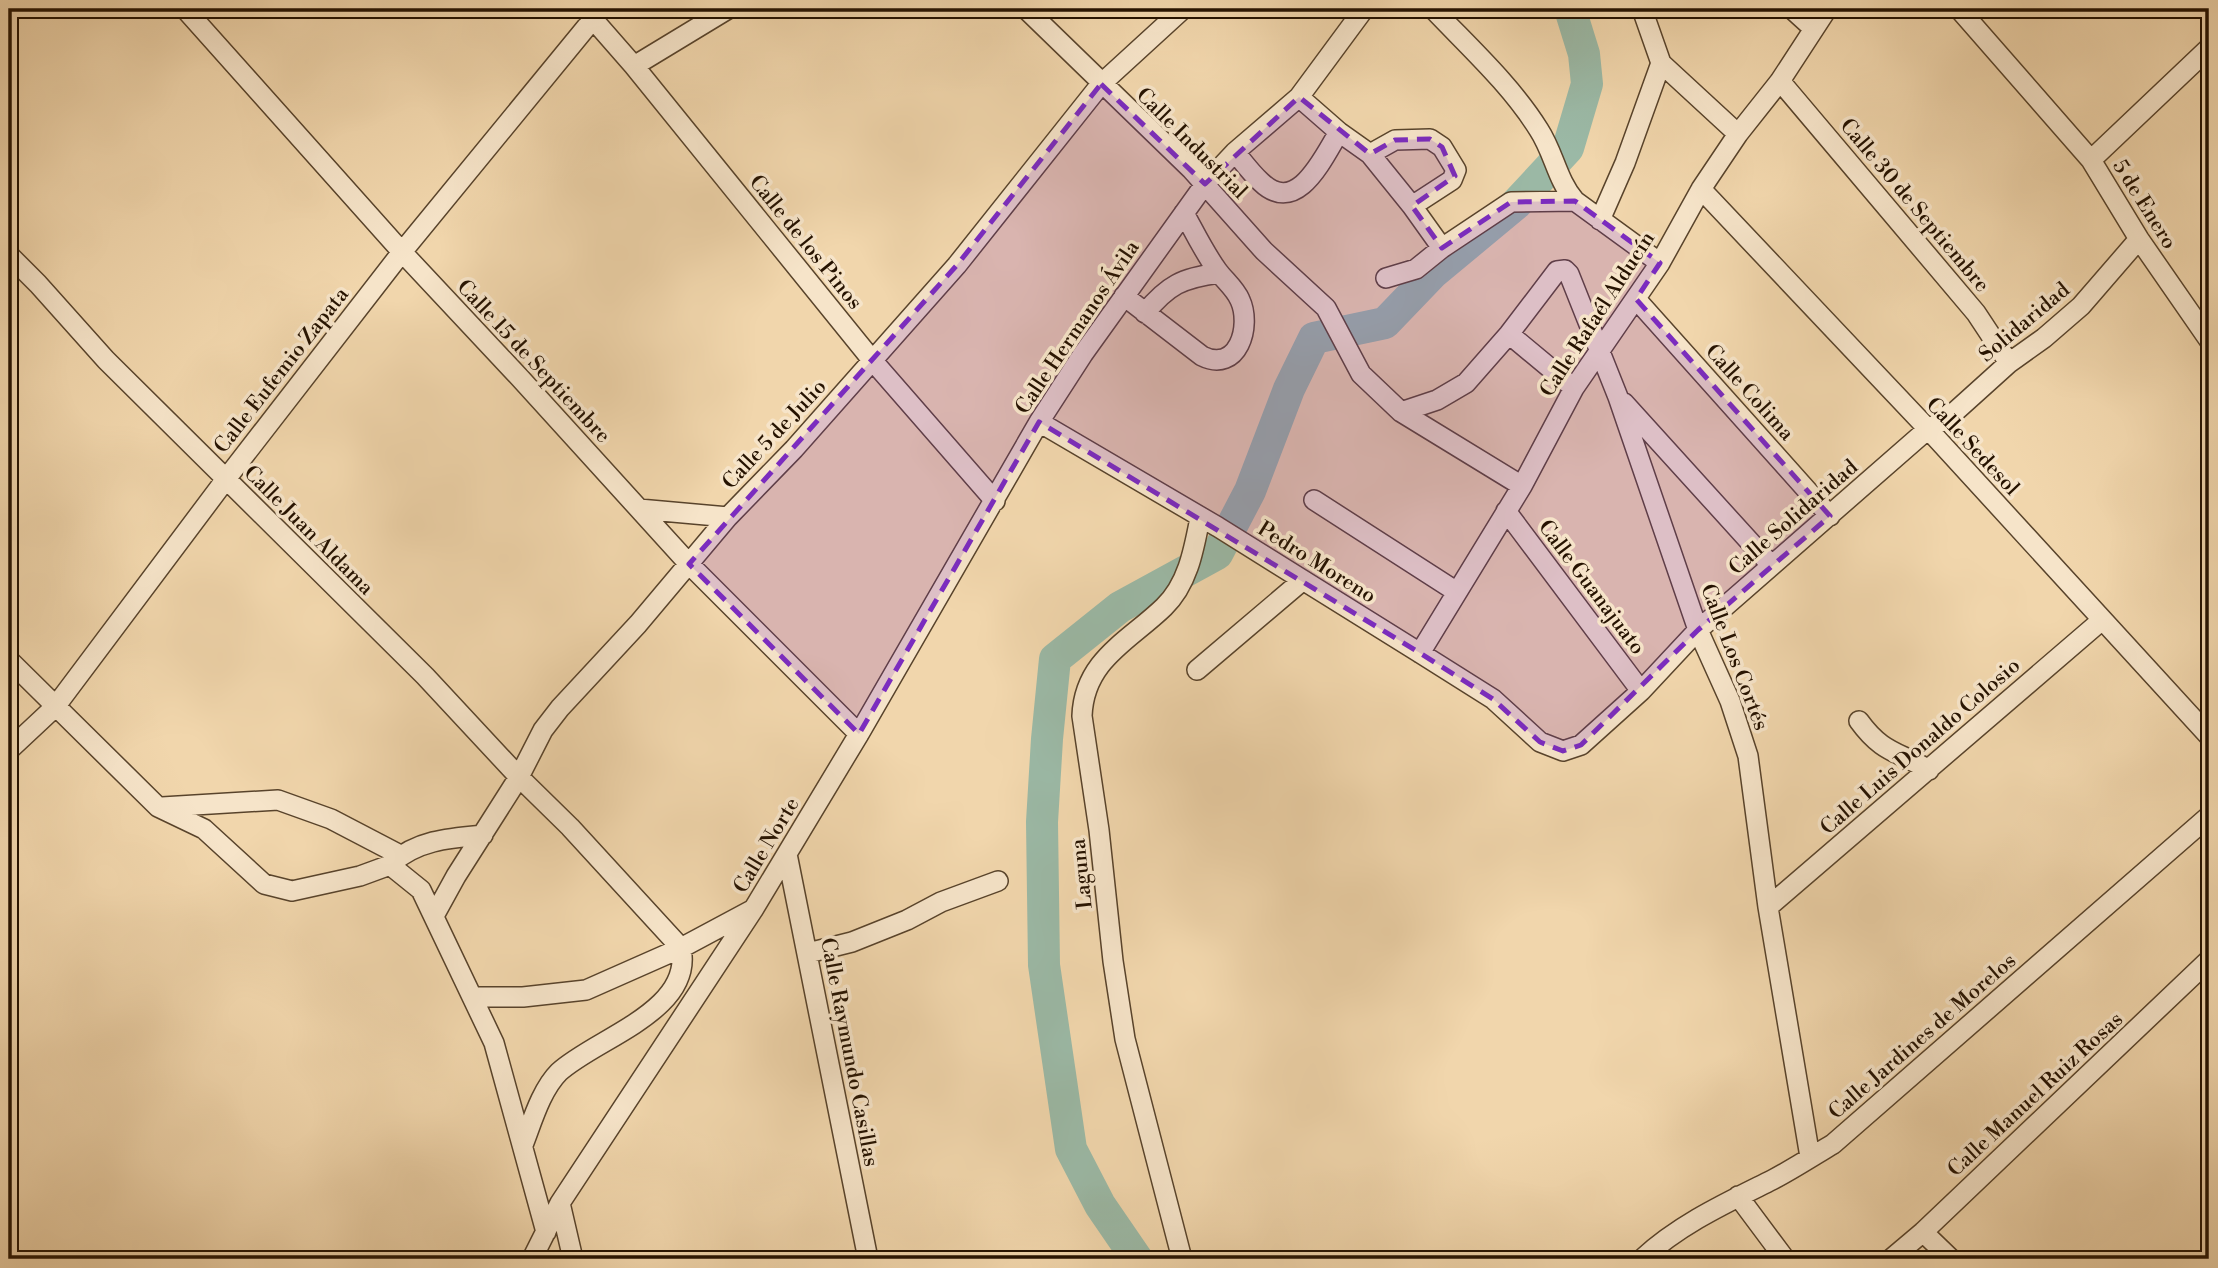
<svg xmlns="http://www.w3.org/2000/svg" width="2218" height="1268" viewBox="0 0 2218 1268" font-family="'Libre Bodoni',serif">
<rect width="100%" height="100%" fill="#f1d6ac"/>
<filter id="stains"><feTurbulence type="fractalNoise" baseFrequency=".00286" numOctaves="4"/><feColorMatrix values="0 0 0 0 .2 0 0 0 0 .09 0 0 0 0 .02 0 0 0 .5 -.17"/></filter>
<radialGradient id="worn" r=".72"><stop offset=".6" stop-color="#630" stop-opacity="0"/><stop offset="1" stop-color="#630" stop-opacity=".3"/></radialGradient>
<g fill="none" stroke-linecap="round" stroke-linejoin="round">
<path stroke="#9bb9a6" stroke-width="32" d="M 1137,1259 L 1100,1205 L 1071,1149 L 1044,965 L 1042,822 L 1047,739 L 1055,659 L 1120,607 L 1217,554 L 1250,491 L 1289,389 L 1314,338 L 1385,323 L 1433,273 L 1516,204 L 1568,148 L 1587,84 L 1584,54 L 1570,9"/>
<defs>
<path id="minor" d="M 185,9 L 402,252 L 520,378 L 689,564 L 859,734
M 1026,9 L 1191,169 L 1264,251 L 1326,308 L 1361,374 L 1401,412 L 1522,486
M 1433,9 C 1469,47 1511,85 1539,130 C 1554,153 1557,180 1575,201 L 1660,263
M 1642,9 L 1661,63 L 1738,134
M 1792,9 L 1814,29
M 1959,9 L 2091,160 L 2139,239 L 2209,340
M 585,10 L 634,66 L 872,360 L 995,501
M 634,66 L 728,9
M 1780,81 L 1976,313 L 2009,363
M 1299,97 L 1339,132 L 1370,154 L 1412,206 L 1442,248
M 1235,152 C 1243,162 1251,173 1261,182 C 1297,217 1323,158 1339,132
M 1370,154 L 1395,140 L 1430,139 L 1442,147 L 1456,170 L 1452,180 L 1412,206
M 2091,160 L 2209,48
M 1701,189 L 1928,429 L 2209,736
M 1600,220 L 1625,163 L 1661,63
M 9,255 L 38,284 L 106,360 L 425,676 L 519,777 L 570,827 L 681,948 C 694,1011 596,1038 559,1072 C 541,1090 532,1122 523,1145
M 1386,278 L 1416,269 L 1442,248 L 1511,202 L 1575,201
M 1124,296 L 1202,356 C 1238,374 1252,326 1240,300 C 1235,288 1224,280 1217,270 C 1204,252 1195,233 1184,213
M 1636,299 L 1830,516
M 1145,313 C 1168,285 1182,278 1219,273
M 1509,334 L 1574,388
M 1624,403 L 1771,565
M 1401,412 L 1437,400 L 1466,383 L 1509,334 L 1557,271 L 1565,270 L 1569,274 L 1618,397 L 1698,630 L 1730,701 L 1748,756 L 1768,907 L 1810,1157
M 1039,422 L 1218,527 L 1420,653 L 1493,699 L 1540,742 L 1563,751 L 1581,745 L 1641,691 L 1698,630 L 1928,429 L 1948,418 L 2009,363 L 2044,338 L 2081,306 L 2139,239
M 1314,500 L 1457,592
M 639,509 L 728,517
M 1506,511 L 1641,691
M 1420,653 L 1522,486 L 1574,388 L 1660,263 L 1701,189 L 1738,134 L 1780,81 L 1827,9
M 9,660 L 158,807 L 204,829 L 264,884 L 292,891 L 360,876 L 390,865 L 421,890 L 494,1043 L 546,1232
M 1197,670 L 1303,580
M 1859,721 C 1883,754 1898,751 1929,770
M 9,750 L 55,707 L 226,479 L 402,252 L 593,19
M 162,807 L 278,800 L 331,819 L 400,855
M 787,854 L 868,1259
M 392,863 C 418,840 450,838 483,835
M 1768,907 L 2102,620
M 434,916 L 456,876 L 519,777 L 543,730 L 560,708 L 638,624 L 728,517 L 794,449 L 957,265 L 1101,84 L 1183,9
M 808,953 L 852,942 L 907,920 L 941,902 L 998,881
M 473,997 L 523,997 L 586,990 L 681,948 L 752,910
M 1738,1196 L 1785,1259
M 560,1203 L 573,1259
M 1923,1232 L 1951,1259
M 532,1259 L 560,1203 L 753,910 L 859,734 L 1039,422 L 1083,354 L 1205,184 L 1235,152 L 1299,97 L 1364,9
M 1182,1259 L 1125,1039 L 1113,961 L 1099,830 L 1082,716 C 1084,660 1129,641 1164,607 C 1188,584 1194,549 1200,518
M 1642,1259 C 1680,1224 1726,1203 1772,1180 C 1793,1169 1813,1156 1833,1144 L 2209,816
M 1891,1259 L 1923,1232 L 2209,960"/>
</defs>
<use href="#minor" stroke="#58432b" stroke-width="22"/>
<use href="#minor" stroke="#f6e4c9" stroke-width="19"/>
</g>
<path fill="#7b2cbf" fill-opacity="0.2" stroke="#7b2cbf" stroke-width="5" stroke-dasharray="14 9" stroke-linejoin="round" d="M 1101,84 L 1205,184 L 1299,97 L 1370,154 L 1395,140 L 1430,139 L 1442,147 L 1455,176 L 1412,206 L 1442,248 L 1511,202 L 1575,201 L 1660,263 L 1636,299 L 1830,516 L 1698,630 L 1581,745 L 1563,751 L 1540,742 L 1493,699 L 1420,653 L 1039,422 L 859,734 L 689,564 L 957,265 Z"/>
<g text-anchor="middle" stroke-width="7" stroke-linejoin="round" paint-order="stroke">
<g font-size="21" fill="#251200" stroke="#f6e4c9">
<text transform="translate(1192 143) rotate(45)" y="7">Calle Industrial</text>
<text transform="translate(2145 204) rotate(58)" y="7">5 de Enero</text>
<text transform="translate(1915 205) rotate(50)" y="7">Calle 30 de Septiembre</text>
<text transform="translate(806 242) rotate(51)" y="7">Calle de los Pinos</text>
<text transform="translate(1597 314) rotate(-57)" y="7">Calle Rafaél Alducín</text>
<text transform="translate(2024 322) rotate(-40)" y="7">Solidaridad</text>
<text transform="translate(1077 327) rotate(-56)" y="7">Calle Hermanos Ávila</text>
<text transform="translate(534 361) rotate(47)" y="7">Calle 15 de Septiembre</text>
<text transform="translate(281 370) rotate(-52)" y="7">Calle Eufemio Zapata</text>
<text transform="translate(1750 392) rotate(48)" y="7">Calle Colima</text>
<text transform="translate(774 434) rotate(-47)" y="7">Calle 5 de Julio</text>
<text transform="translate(1973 446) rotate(47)" y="7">Calle Sedesol</text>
<text transform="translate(1793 517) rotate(-41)" y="7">Calle Solidaridad</text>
<text transform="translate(309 530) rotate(45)" y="7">Calle Juan Aldama</text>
<text transform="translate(1317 562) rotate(32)" y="7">Pedro Moreno</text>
<text transform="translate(1592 587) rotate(53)" y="7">Calle Guanajuato</text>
<text transform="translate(1735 657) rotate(69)" y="7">Calle Los Cortés</text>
<text transform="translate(1920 746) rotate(-41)" y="7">Calle Luis Donaldo Colosio</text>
<text transform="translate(766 845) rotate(-59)" y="7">Calle Norte</text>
<text transform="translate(1081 874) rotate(-96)" y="7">Laguna</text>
<text transform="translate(1922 1036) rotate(-41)" y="7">Calle Jardines de Morelos</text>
<text transform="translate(850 1052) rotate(79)" y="7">Calle Raymundo Casillas</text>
<text transform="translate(2035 1094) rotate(-43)" y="7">Calle Manuel Ruiz Rosas</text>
</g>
</g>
<rect width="2218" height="1268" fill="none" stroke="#f1d6ac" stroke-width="35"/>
<rect x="10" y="10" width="2197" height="1247" fill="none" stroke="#251200" stroke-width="3.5"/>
<rect x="18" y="18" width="2183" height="1233" fill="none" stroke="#251200" stroke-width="2"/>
<rect width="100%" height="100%" filter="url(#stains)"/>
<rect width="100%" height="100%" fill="url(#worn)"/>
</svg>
